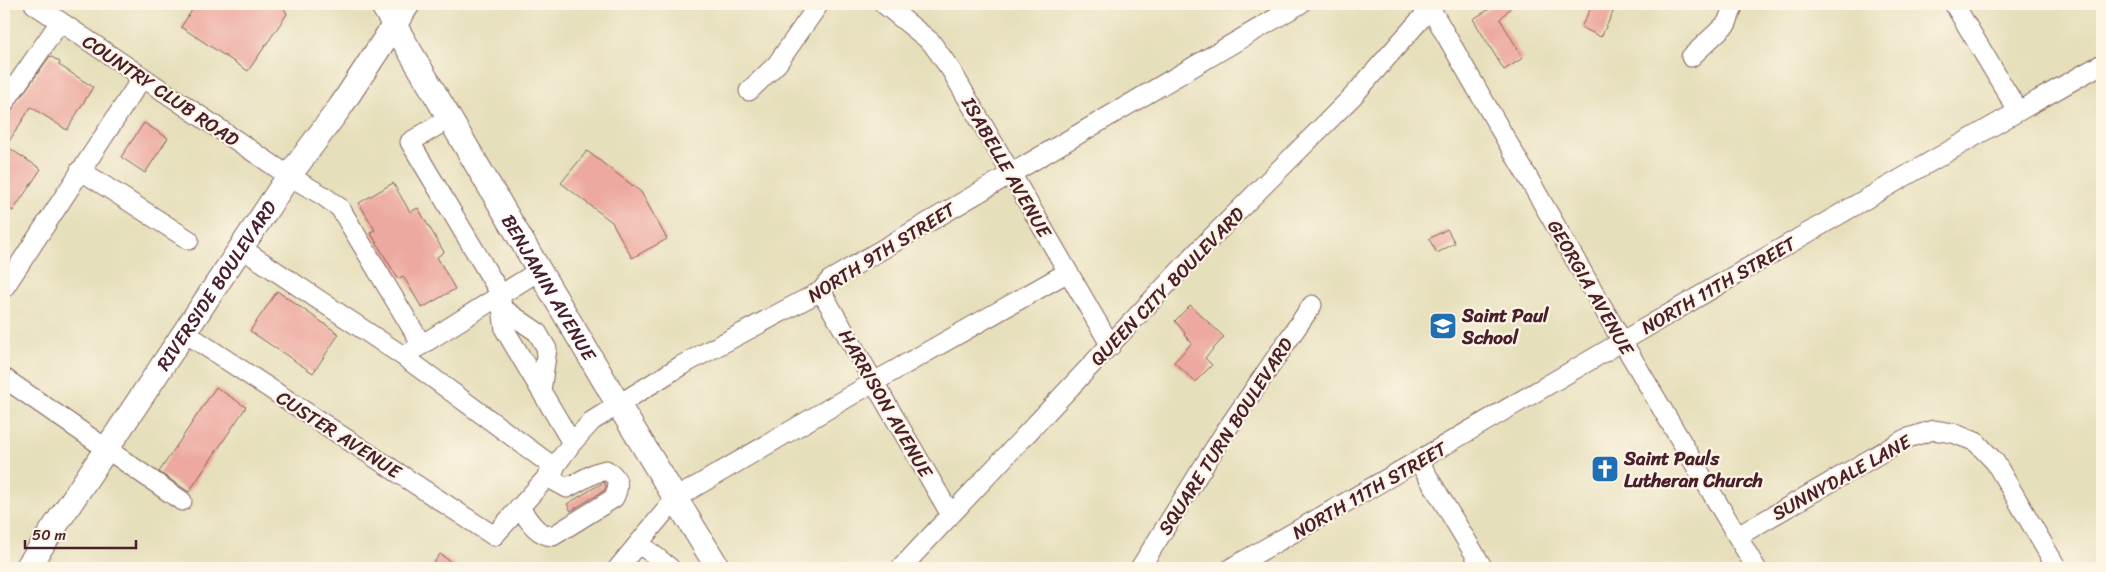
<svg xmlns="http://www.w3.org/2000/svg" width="2106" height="572" viewBox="0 0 2106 572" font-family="Sriracha,sans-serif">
<rect width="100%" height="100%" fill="#fcf5e5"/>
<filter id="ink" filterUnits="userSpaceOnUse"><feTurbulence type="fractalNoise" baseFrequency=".02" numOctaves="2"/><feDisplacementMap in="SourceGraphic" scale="10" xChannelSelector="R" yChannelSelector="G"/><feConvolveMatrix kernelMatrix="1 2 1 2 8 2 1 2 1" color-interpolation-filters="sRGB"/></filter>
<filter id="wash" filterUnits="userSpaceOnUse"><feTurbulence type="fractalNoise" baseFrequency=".0096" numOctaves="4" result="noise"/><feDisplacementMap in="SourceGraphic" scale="20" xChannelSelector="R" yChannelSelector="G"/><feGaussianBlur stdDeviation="1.12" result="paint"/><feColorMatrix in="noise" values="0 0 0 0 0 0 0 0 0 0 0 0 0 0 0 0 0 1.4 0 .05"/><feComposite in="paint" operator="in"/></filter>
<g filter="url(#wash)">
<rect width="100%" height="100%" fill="#e6dfbb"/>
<g id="blocks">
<path fill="#eda89f" d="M 196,4 L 282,4 L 287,14 L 248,71 L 181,27 Z
M 1498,4 L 1514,4 L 1500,19 L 1523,58 L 1504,70 L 1473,19 Z
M 1593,4 L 1617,4 L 1601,37 L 1581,27 Z
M 50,56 L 60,62 L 59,65 L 93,87 L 67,130 L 31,107 L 6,146 L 41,169 L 13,211 L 4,205 L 4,120 Z
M 144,123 L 168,138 L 145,173 L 121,157 Z
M 587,151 L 641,192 L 667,239 L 632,258 L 612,222 L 561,183 Z
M 393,183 L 410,212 L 418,208 L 444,252 L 437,257 L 455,289 L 422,308 L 403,276 L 398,279 L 370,232 L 375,230 L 359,203 Z
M 1447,229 L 1455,243 L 1437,253 L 1429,239 Z
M 277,291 L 339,334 L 313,373 L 250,331 Z
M 1190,305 L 1224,337 L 1205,358 L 1212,365 L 1195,382 L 1174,362 L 1192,343 L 1184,335 L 1185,333 L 1175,321 Z
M 216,387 L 246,407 L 189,492 L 159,472 Z
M 604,482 L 606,486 L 605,490 L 571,511 L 567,504 Z
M 440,554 L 459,568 L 430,568 Z"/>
</g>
</g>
<g filter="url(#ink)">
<use href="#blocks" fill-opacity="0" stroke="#81625d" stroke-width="1"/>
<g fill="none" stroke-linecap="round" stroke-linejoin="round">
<defs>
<path id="minor" d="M 34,4 L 289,176 L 322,195 L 340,208 L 422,345
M 884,4 L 931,42 L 951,70 L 1111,346
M 1428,4 L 1622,341 L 1756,568
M 1954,4 L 2018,111
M 1691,57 L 1727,23 L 1734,4
M 749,91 L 777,64 L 819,4
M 4,103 L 60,22
M 450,118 L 410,142 L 500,293 L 505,330 L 572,443
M 80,170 L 189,240
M 241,248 L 403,356 L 555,468
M 4,288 L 142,78
M 821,291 L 951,515
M 502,308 L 537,332 L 547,349 L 541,391
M 184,332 L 494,536 L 547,477 L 572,443 L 592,421 L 682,365 L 821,291 L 830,280 L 1300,4
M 412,351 L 540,270
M 4,378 L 182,501
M 1419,462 L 1483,568
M 519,507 C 529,520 536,535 553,536 L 614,498 C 620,486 619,477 606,470 L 595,473 L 567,488 L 547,477
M 1738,536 L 1905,439 L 1933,430 L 1953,433 L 1976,442 L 1995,462 L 2057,568
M 640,544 L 670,568
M 618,568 L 676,498 L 874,382 L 1068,272
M 901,568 L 1199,250 L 1353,96 L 1434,4
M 1140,568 L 1223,435 L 1312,305
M 1231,568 C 1523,403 1809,228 2102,64"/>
<g id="major">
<path id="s1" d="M 382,4 L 618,404 L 718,568"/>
<path id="s2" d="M 27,568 L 289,176 L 341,106 L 408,4"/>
</g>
</defs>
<use href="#minor" stroke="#81625d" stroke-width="21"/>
<use href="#major" stroke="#81625d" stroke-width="26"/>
<use href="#minor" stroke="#fff" stroke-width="19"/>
<use href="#major" stroke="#fff" stroke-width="24"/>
</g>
</g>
<defs>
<symbol id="school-square" viewBox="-11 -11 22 22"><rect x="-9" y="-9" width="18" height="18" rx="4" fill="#1f6fb2" stroke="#fcf5e5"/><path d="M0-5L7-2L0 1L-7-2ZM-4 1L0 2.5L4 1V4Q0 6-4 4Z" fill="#fff"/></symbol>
<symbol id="church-square" viewBox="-11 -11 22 22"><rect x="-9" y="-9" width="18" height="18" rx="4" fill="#1f6fb2" stroke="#fcf5e5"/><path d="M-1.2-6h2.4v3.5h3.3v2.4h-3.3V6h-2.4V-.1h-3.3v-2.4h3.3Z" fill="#fff"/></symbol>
</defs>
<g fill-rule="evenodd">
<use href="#school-square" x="1427" y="310" width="32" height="32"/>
<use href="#church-square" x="1589" y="453" width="32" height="32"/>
</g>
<g text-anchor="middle" stroke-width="4.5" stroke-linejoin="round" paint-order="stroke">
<g font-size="19" fill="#4a1f2b" stroke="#fcf5e5">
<text transform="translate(161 90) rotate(34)" y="7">COUNTRY CLUB ROAD</text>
<text transform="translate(1007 167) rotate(60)" y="7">ISABELLE AVENUE</text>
<text transform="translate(881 252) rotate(-32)" y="7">NORTH 9TH STREET</text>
<text dy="7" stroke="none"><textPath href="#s2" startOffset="340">RIVERSIDE BOULEVARD</textPath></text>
<text transform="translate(1718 285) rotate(-30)" y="7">NORTH 11TH STREET</text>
<text dy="7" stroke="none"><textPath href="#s1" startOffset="329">BENJAMIN AVENUE</textPath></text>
<text transform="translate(1167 286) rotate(-46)" y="7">QUEEN CITY BOULEVARD</text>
<text transform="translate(1591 287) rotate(60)" y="7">GEORGIA AVENUE</text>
<text transform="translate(886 403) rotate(60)" y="7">HARRISON AVENUE</text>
<text transform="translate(339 434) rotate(33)" y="7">CUSTER AVENUE</text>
<text transform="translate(1225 436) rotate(-57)" y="7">SQUARE TURN BOULEVARD</text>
<text transform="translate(1841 477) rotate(-29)" y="7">SUNNYDALE LANE</text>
<text transform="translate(1369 490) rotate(-30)" y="7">NORTH 11TH STREET</text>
</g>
<g font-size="19" font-weight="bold" fill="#4a1f2b" stroke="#fcf5e5" text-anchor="start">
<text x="1462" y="322">Saint Paul<tspan x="1462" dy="22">School</tspan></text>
<text x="1624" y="465">Saint Pauls<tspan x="1624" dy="22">Lutheran Church</tspan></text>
</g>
</g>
<rect width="2106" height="572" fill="none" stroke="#fcf5e5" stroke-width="20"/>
<path d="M25 540v8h111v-8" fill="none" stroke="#4a1f2b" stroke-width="2.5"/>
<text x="32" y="540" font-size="15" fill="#4a1f2b" stroke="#fcf5e5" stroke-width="4" paint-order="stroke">50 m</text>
</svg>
